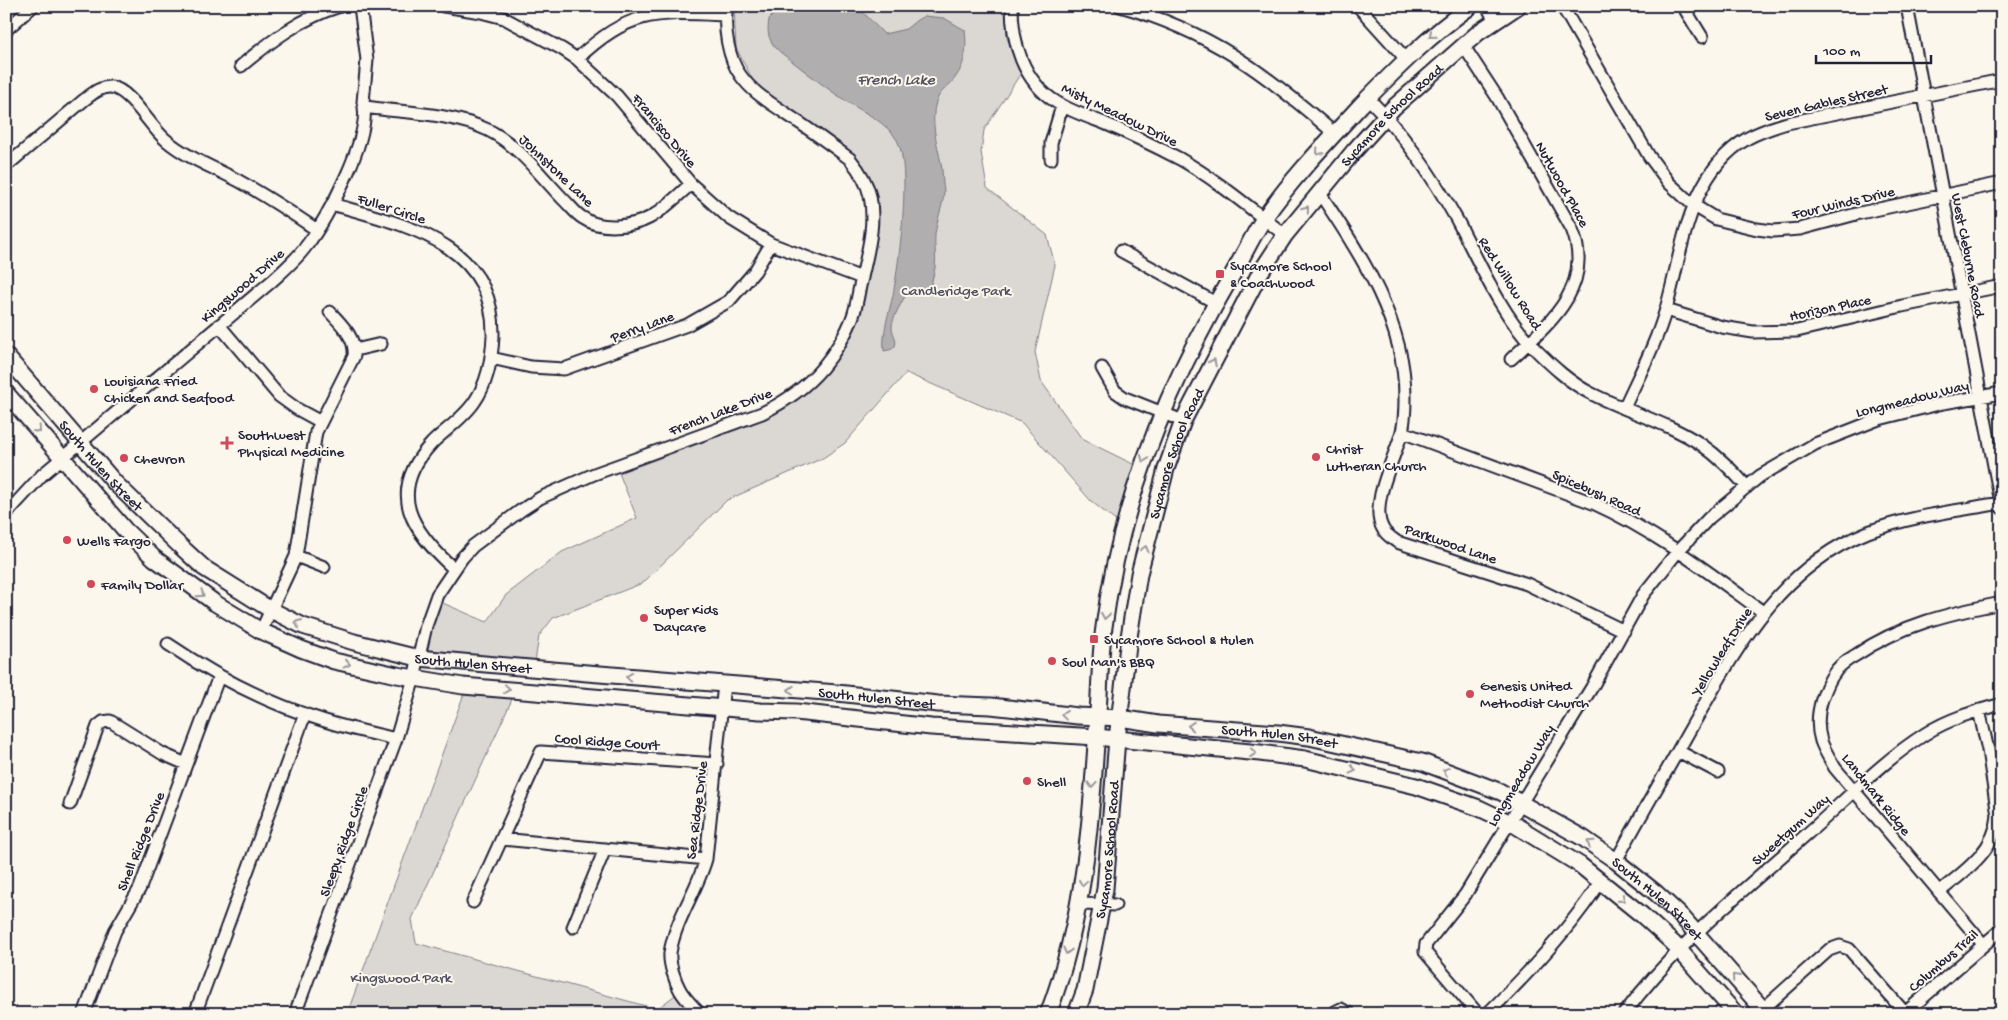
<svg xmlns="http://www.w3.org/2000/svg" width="2008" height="1020" viewBox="0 0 2008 1020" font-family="'Gochi Hand',sans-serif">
<rect width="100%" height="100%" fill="#fbf7ec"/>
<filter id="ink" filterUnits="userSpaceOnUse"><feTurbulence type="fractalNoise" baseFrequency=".02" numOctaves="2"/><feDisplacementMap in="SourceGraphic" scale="10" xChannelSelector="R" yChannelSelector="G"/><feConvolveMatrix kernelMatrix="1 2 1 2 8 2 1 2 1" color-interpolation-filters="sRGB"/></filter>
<g filter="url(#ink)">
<path fill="#dbd8d3" stroke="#7e7d87" d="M 734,6 L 1006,6 L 1007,38 L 1021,73 L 984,130 L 981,152 L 987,188 L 1047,235 L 1055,265 L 1035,352 L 1041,381 L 1082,439 L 1135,465 L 1118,523 L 1091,501 L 1022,423 L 906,373 L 845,443 L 823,458 L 727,500 L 643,583 L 553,618 L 539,636 L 535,662 L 428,654 L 423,648 L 438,601 L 487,622 L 506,595 L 562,552 L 637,518 L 619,473 L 752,424 L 794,401 L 832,364 L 859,314 L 877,228 L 877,200 L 871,179 L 848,150 L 755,84 L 736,48 Z
M 465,691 L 514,695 L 412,919 L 416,943 L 657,1009 L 679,992 L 687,1005 L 680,1014 L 347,1014 Z"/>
<path fill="#b1aeb0" stroke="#787681" d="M 782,6 L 857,6 L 884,34 L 906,29 L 917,20 L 924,16 L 944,18 L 965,30 C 967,46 966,64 955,78 C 949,87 940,90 936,102 C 930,121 937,143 941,163 C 943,172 942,181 944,190 C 944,203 938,216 936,229 C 933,242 937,255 935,268 C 934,275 931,281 931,288 L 908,291 C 903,300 892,318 892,327 C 892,334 898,339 895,346 C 893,350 888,350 884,351 C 882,332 889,313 893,295 C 899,263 912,166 897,140 C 886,122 865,113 849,103 C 830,91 811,76 793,62 C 786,56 775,50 771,41 C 767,34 768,27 769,19 Z"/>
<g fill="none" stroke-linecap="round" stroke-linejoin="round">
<defs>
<path id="minor" d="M 444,6 L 481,12 L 504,18 L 562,49 L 577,59 L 617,96 L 691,184 L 729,218 L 771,244 L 862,278
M 1012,6 C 1012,43 1023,81 1056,102 C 1070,111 1088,117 1104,123 C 1130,134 1155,146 1180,159 C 1217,180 1251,209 1285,235
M 1120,6 C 1210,31 1265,73 1334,133
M 1358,6 L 1406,59
M 1487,6 L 1495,21
M 1562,6 L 1649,156 L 1669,183 L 1693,205 L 1716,219 L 1757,229 L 1773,231 L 1800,229 L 1860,213 L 2002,183
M 1683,6 L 1702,37
M 1907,6 L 2002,508
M 6,30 L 33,6
M 1463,45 L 1497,97 L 1572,229 C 1595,287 1549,324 1511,359
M 577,59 C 630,9 657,12 725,15
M 241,66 C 272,40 301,18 340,6
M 1368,98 C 1404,134 1432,175 1457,220 C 1480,263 1499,311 1533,347 C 1551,365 1570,383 1592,394 C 1628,412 1669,423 1702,445 C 1719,457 1734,472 1747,487
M 365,107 C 404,113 452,113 488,130 C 520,146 542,178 566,202 C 571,207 577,215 583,218 C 600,230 632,227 649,218 C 664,210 678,195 691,184
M 1051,159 L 1051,143 L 1062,106
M 6,166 L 84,100 C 91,95 100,86 111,87 C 131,90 150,127 166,140 C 187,158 215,168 239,181 C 266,196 292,213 317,230
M 1319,192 C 1360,254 1405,320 1405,397 C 1405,409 1405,423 1401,435 C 1394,459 1369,506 1383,529 C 1386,535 1392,538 1397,542 L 1527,584 L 1624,631
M 332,204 C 404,225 495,242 493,336 C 492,358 488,382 475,401 C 464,418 446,429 432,443 C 385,493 412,531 454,569
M 1121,251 L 1216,303
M 1666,310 L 1722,327 L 1753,332 L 1797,331 L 1902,306 L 2002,286
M 219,325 L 279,396 L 297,409 L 321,422
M 355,350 L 381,344
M 491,358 L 531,367 L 564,369 L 687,325 L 729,301 L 755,271 L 771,244
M 1102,368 L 1115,391 L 1125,398 L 1183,421
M 1624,408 C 1639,375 1656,344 1666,309 C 1683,249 1688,173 1748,138 C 1760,131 1774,127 1787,123 L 2002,80
M 1402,432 L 1593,503 C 1655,531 1708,572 1763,612
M 6,514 L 42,475 L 272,281 C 284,270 297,259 307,245 C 327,220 373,134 363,102 L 367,60 L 360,6
M 296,556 L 324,567
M 261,631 L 296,556 L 316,432 L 354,356 C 356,338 342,325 330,312
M 168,644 C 215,676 267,703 322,720 C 346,728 371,733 396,739
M 1678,751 L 1718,772
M 70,804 L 98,726 L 103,722 L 110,721 L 163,754 L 186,764
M 502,839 L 706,859
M 1616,861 C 1639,818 1664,776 1688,733 C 1734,653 1777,568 1868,532 C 1910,516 1956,511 2001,503
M 1939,892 C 1964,872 1995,851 1998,816 L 1988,750 L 1979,710
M 473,902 L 541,752 L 717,764
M 1079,904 L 1115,905
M 573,927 L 605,849
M 1983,944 L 1835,768 C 1830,759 1824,750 1821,741 C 1817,728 1818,712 1822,699 C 1825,691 1828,682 1833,675 C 1838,666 1847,660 1856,655 C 1900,625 1950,613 2002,603
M 1763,1009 L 1829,950 L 1840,946 L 1849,949 L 1905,1013
M 84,1014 L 115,931 L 140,888 L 219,676
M 195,1014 L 305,714
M 295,1014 L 396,739 L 414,678 L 426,626 L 437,595 L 462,558 L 473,546 L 520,511 L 540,498 L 594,474 L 762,413 C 785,402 805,388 822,368 C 834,354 847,333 853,316 C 857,305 858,293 861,282 C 867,254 876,225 870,196 C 867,182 859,170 850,159 C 830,144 809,129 788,115 C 771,103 753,93 741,76 C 728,59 723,27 727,6
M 700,1014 C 693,1006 685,999 680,990 C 675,981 669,964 670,953 C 675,920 697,891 706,859 L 724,684
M 1331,1014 L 1341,1009 L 1350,1014
M 1478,1014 L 1425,952 L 1426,944 L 1465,895 L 1592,687 L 1643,595 L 1678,551 L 1709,518 L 1760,476 L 1815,444 L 1879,419 L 1943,403 L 2002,393
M 1487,1014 C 1529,973 1569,930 1601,881
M 1624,1014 C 1675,945 1743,891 1807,834 C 1846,800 1881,762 1925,734 C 1948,719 1976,711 2002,704
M 1904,1014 L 2002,929"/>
<g id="major">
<path id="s1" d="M 6,356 L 115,483 L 178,544 L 204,568 L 271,610 L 303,626 L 354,642 L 418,658 L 587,673 L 837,693 L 938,704 L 991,706 L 1078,716 L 1120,718 L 1158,724 L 1278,733 L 1309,737 L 1422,762 L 1501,792 L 1583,838 L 1616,861 L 1656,893 L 1682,917 L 1767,1014"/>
<path d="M 6,393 L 125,530 L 154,558 L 215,603 L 261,631 L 301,649 L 334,661 L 397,675 L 463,686 L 760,711 L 796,712 L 931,727 L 1096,737 L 1260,753 L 1305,759 L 1416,786 L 1479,808 L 1515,825 L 1580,865 L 1642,915 L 1673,943 L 1736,1014"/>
<path d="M 1048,1014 C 1085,918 1092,814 1098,712 C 1100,684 1100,655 1104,627 C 1120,501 1168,385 1231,277 C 1243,257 1252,236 1265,217 C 1293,177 1328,141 1361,105 C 1396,69 1430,35 1471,6"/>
<path id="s2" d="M 1076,1014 L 1085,990 L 1105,889 L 1117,739 L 1129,637 L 1139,574 L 1166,469 L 1183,421 L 1260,273 L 1285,235 L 1354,151 L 1393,108 L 1479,32 L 1518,6"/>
</g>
</defs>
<use href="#minor" stroke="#22223b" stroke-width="15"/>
<use href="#major" stroke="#22223b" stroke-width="19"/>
<use href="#minor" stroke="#fbf7ec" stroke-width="11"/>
<use href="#major" stroke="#fbf7ec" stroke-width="15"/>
</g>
<defs><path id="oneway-chevron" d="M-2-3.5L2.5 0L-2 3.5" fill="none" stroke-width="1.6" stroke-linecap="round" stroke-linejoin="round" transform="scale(1.25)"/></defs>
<g stroke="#99979c">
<use href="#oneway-chevron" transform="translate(1432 35) rotate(140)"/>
<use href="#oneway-chevron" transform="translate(1319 152) rotate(131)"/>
<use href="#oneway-chevron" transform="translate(1306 209) rotate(-51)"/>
<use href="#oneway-chevron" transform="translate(1213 362) rotate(-63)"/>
<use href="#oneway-chevron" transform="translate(38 430) rotate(49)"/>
<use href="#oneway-chevron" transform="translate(1144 459) rotate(112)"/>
<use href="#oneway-chevron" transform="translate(1145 549) rotate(-75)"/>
<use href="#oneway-chevron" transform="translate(201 594) rotate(34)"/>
<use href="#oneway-chevron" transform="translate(1105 616) rotate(99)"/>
<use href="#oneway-chevron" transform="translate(298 623) rotate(-155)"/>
<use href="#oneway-chevron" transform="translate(347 664) rotate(13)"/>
<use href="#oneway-chevron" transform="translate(629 677) rotate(-175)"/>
<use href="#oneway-chevron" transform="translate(507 689) rotate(6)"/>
<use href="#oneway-chevron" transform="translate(791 690) rotate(-177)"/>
<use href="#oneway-chevron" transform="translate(1064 715) rotate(-173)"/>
<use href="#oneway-chevron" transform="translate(1191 726) rotate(-176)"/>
<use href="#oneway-chevron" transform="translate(1253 753) rotate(6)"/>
<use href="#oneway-chevron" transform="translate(1353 770) rotate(13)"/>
<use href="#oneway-chevron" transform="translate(1446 771) rotate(-161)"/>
<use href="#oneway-chevron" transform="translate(1092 785) rotate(94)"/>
<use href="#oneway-chevron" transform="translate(1590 843) rotate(-145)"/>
<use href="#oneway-chevron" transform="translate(1083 883) rotate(98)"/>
<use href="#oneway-chevron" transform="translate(1622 899) rotate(39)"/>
<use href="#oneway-chevron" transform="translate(1067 951) rotate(104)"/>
<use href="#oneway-chevron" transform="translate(1735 977) rotate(-131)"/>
</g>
</g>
<g fill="#d1495b" stroke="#fbf7ec" stroke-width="2">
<rect x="1215" y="269" width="10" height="10" rx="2.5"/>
<circle cx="94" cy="389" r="5"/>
<path d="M224.5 435.5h5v5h5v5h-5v5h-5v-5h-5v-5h5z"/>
<circle cx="1316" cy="457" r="5"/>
<circle cx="124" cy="458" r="5"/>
<circle cx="67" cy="540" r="5"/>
<circle cx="91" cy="584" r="5"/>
<circle cx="644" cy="618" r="5"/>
<rect x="1089" y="634" width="10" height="10" rx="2.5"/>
<circle cx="1052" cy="661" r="5"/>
<circle cx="1470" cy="694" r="5"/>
<circle cx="1027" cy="781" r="5"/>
</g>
<g text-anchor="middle" stroke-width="4" stroke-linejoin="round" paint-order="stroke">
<g font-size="15" fill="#22223b" stroke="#fbf7ec">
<text transform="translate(1826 102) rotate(-13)" y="5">Seven Gables Street</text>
<text transform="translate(1120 114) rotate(26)" y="5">Misty Meadow Drive</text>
<text dy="5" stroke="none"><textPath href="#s2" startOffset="978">Sycamore School Road</textPath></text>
<text transform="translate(665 130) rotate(50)" y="5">Francisco Drive</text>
<text transform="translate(557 170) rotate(44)" y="5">Johnstone Lane</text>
<text transform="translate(1563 184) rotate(61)" y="5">Nutwood Place</text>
<text transform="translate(1843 202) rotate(-13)" y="5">Four Winds Drive</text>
<text transform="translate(392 208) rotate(18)" y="5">Fuller Circle</text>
<text transform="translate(1969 255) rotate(79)" y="5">West Cleburne Road</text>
<text transform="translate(1511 283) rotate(58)" y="5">Red Willow Road</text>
<text transform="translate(242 285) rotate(-41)" y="5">Kingswood Drive</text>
<text transform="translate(1830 307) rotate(-12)" y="5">Horizon Place</text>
<text transform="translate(642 326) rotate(-20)" y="5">Perry Lane</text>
<text transform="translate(1912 398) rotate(-14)" y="5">Longmeadow Way</text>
<text transform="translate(720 411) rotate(-21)" y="5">French Lake Drive</text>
<text dy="5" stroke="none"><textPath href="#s2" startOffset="572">Sycamore School Road</textPath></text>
<text dy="5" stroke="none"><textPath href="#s1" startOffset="145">South Hulen Street</textPath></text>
<text transform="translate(1597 492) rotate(24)" y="5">Spicebush Road</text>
<text transform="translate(1451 543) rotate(19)" y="5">Parkwood Lane</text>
<text transform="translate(1721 651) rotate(-58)" y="5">Yellowleaf Drive</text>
<text dy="5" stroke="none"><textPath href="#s1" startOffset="580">South Hulen Street</textPath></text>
<text dy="5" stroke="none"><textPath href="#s1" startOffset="985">South Hulen Street</textPath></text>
<text dy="5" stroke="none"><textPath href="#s1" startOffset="1390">South Hulen Street</textPath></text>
<text transform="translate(607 741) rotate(4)" y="5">Cool Ridge Court</text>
<text transform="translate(1520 775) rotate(-59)" y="5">Longmeadow Way</text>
<text transform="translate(1877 794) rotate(51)" y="5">Landmark Ridge</text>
<text transform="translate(696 810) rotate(-83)" y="5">Sea Ridge Drive</text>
<text transform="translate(1790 829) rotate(-42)" y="5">Sweetgum Way</text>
<text transform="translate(140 841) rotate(-68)" y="5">Shell Ridge Drive</text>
<text transform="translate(343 841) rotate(-70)" y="5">Sleepy Ridge Circle</text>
<text dy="5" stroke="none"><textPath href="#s2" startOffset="168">Sycamore School Road</textPath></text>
<text dy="5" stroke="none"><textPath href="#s1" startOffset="1810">South Hulen Street</textPath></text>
<text transform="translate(1943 960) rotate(-41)" y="5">Columbus Trail</text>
</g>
<g font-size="15" fill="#22223b" stroke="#fbf7ec" text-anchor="start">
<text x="1230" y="270">Sycamore School<tspan x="1230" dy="17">&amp; Coachwood</tspan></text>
<text x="104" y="385">Louisiana Fried<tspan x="104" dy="17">Chicken and Seafood</tspan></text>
<text x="238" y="439">Southwest<tspan x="238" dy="17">Physical Medicine</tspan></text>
<text x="1326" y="453">Christ<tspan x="1326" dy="17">Lutheran Church</tspan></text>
<text x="134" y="463">Chevron</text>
<text x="77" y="545">Wells Fargo</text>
<text x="101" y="589">Family Dollar</text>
<text x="654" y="614">Super Kids<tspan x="654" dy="17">Daycare</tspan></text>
<text x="1104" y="644">Sycamore School &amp; Hulen</text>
<text x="1062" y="666">Soul Man's BBQ</text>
<text x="1480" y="690">Genesis United<tspan x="1480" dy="17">Methodist Church</tspan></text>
<text x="1037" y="786">Shell</text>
</g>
<g font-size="15" fill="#505061" stroke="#fbf7ec">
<text x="956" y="295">Candleridge Park</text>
<text x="401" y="982">Kingswood Park</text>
</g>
<g font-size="16" font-style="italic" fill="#545364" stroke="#fbf7ec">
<text x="896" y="84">French Lake</text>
</g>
</g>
<rect width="2008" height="1020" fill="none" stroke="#fbf7ec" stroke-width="25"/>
<rect x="12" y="12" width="1983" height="995" fill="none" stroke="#22223b" stroke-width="2" filter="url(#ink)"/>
<path d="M1816 55v8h115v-8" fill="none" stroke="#22223b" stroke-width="2.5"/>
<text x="1823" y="55" font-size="15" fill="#22223b" stroke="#fbf7ec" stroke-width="4" paint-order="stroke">100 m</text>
</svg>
